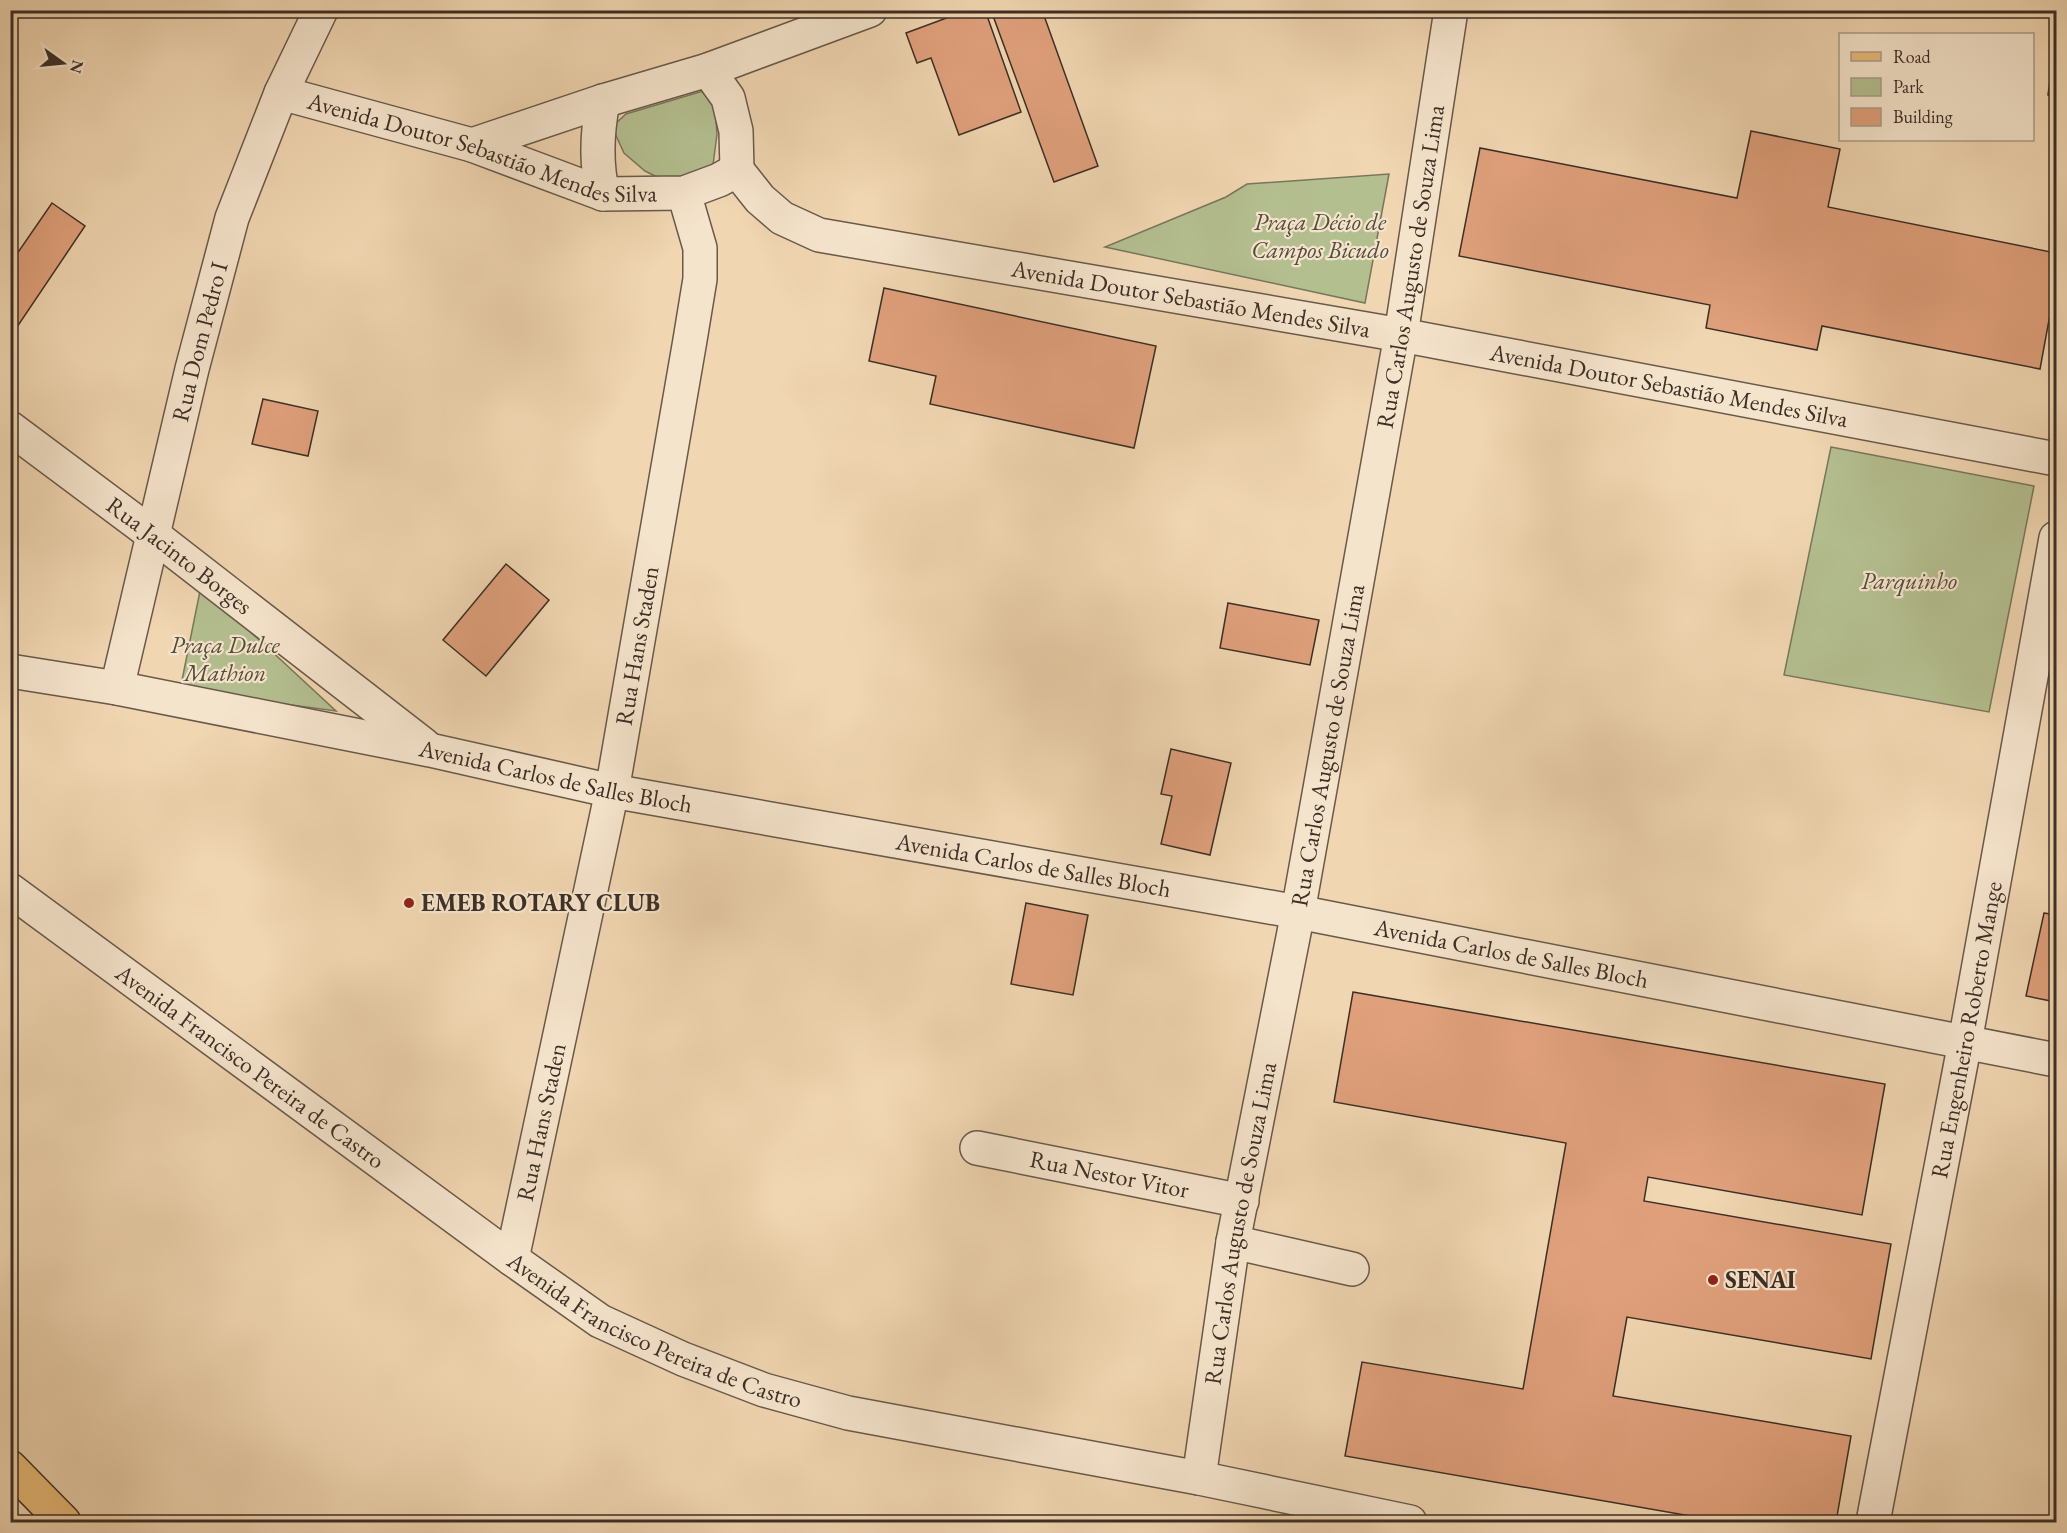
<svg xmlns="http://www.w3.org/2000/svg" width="2067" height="1533" viewBox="0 0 2067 1533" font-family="'EB Garamond',serif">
<rect width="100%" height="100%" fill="#f0d6b1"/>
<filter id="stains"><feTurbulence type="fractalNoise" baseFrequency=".00333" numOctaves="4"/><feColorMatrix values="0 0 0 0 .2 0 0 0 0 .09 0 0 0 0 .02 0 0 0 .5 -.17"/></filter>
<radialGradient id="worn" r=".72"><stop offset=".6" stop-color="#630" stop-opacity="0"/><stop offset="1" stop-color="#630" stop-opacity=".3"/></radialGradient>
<path fill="#b4bf90" stroke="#78775c" stroke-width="1.5" d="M 703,91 L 715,106 L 717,134 L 713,165 L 679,178 L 661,179 L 645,171 L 624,153 L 612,127 L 626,114 Z
M 1389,174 L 1365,303 L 1105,247 L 1226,197 L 1247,184 Z
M 1831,447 L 2034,486 L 1989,712 L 1784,675 Z
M 201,586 L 336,711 L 180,690 Z"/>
<path fill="#dfa07b" stroke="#3c2f27" stroke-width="1.5" d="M 968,10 L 985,10 L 1021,112 L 959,135 L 931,58 L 917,63 L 906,33 Z
M 998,10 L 1042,10 L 1098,166 L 1054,182 L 992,13 Z
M 2056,38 L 2056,97 L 2048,95 Z
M 1751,131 L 1840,149 L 1828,207 L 2056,253 L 2056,282 L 2040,369 L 1822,326 L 1817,350 L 1706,328 L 1710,305 L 1459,256 L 1480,148 L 1737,198 Z
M 52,203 L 85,226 L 15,330 L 10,327 L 10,264 Z
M 884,288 L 1156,346 L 1134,448 L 930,404 L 936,376 L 869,361 Z
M 263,399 L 318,411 L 308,456 L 252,444 Z
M 506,564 L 549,600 L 486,676 L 443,640 Z
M 1228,603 L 1319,620 L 1310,665 L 1220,648 Z
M 1171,749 L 1231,763 L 1210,855 L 1161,844 L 1172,796 L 1161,794 Z
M 1026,903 L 1088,915 L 1073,995 L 1011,984 Z
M 2044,913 L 2056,915 L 2056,1002 L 2026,996 Z
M 1353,992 L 1885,1084 L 1862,1215 L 1648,1177 L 1644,1201 L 1891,1244 L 1871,1359 L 1627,1317 L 1613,1396 L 1851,1436 L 1836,1522 L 1725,1522 L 1345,1456 L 1362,1362 L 1523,1389 L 1566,1143 L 1334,1102 Z"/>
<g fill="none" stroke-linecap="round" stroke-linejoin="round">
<defs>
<g id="minor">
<path d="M 708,70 L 728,98 L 736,131 L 737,170"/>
<path id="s1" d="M 281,93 L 472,145 L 603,194 L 684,193 L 719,180 L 737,170"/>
<path d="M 603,101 C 597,132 595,162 603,194"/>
<path d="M 472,145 L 603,101 L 708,70 L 870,10"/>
<path id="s2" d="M 737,170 L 760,199 L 782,218 L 819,235 L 1401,335 L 2056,459"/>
<path id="s3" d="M 10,428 L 152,534 L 424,745"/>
<path id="s4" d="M 10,671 L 117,688 L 430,750 L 612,791 L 1298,912 L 2056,1060"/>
<path id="s5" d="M 117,688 L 192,369 L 232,218 L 281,93 L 321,10"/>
<path id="s6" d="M 10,890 L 512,1259 L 600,1321 L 683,1359 L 764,1390 L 848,1413 L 1199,1478 L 1410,1522"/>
<path id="s7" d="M 977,1148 L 1242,1201"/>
<path d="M 1233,1242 L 1352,1269"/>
<path id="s8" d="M 512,1259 L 612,791 L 690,340 L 700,279 L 700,248 L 684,193"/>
<path id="s9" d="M 1199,1478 L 1233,1242 L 1298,912 L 1401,335 L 1451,10"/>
<path id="s10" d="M 1873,1522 L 1965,1042 L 2056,538"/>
</g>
<path id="major" d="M 10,1467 L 64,1522"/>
</defs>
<use href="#minor" stroke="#69594a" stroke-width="36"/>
<use href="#major" stroke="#3c2f27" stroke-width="36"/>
<use href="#minor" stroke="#f5e4cc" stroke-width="33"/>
<use href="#major" stroke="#e8bb78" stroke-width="33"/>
</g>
<g fill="#8f2418" stroke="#f5e4cc" stroke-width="2">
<circle cx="409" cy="903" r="6"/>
<circle cx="1713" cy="1280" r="6"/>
</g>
<g text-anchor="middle" stroke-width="4.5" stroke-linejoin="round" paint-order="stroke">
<g font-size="24" fill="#3c2f27" stroke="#f5e4cc">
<text dy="8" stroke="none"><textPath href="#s1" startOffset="210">Avenida Doutor Sebastião Mendes Silva</textPath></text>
<text dy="8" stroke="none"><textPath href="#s9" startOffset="1230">Rua Carlos Augusto de Souza Lima</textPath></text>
<text dy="8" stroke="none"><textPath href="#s2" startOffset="484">Avenida Doutor Sebastião Mendes Silva</textPath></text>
<text dy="8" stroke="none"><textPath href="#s5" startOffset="356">Rua Dom Pedro I</textPath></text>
<text dy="8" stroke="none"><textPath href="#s2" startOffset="970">Avenida Doutor Sebastião Mendes Silva</textPath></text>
<text dy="8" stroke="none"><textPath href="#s3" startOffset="212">Rua Jacinto Borges</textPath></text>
<text dy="8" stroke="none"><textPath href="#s8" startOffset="626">Rua Hans Staden</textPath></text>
<text dy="8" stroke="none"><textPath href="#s9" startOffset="744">Rua Carlos Augusto de Souza Lima</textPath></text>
<text dy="8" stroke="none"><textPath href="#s4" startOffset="556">Avenida Carlos de Salles Bloch</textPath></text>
<text dy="8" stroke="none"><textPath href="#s4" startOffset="1042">Avenida Carlos de Salles Bloch</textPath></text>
<text dy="8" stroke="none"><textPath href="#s4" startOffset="1528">Avenida Carlos de Salles Bloch</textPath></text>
<text dy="8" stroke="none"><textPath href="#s10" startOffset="501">Rua Engenheiro Roberto Mange</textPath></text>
<text dy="8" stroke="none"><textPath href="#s6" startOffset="298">Avenida Francisco Pereira de Castro</textPath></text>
<text dy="8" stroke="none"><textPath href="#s8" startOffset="140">Rua Hans Staden</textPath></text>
<text dy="8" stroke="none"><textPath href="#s7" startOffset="135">Rua Nestor Vitor</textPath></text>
<text dy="8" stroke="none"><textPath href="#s9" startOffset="258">Rua Carlos Augusto de Souza Lima</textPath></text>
<text dy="8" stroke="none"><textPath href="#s6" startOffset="784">Avenida Francisco Pereira de Castro</textPath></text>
</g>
<g font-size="24" font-style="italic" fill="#544c3c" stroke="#f5e4cc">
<text x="1320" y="230">Praça Décio de<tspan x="1320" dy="28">Campos Bicudo</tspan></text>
<text x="1909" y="589">Parquinho</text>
<text x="225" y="653">Praça Dulce<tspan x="225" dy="28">Mathion</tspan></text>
</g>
<g font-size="24" font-weight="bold" fill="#3c2f27" stroke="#f5e4cc" text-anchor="start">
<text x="421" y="911">EMEB ROTARY CLUB</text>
<text x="1725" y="1288">SENAI</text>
</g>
</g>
<rect width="2067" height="1533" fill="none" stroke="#f0d6b1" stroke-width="36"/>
<rect x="12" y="12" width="2043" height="1509" fill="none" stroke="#3c2f27" stroke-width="3"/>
<rect x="18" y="18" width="2031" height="1497" fill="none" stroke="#3c2f27" stroke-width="1.5"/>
<rect x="1839" y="33" width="195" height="108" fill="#f5e4cc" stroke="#ab9c8a" stroke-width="1.5"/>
<rect x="1851" y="52" width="30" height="9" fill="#e8bb78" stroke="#ab9c8a" stroke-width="1.5"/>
<text x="1893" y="63" font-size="18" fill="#3c2f27">Road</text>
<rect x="1851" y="78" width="30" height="18" fill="#b4bf90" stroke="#ab9c8a" stroke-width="1.5"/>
<text x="1893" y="93" font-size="18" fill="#3c2f27">Park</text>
<rect x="1851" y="108" width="30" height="18" fill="#dfa07b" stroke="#ab9c8a" stroke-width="1.5"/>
<text x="1893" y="123" font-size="18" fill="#3c2f27">Building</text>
<g transform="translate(63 63) rotate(105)" stroke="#f5e4cc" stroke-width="4.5" paint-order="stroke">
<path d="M0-4.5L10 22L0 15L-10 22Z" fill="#3c2f27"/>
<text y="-9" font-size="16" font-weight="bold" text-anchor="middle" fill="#3c2f27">N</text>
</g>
<rect width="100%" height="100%" filter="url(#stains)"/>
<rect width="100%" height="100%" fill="url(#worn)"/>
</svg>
